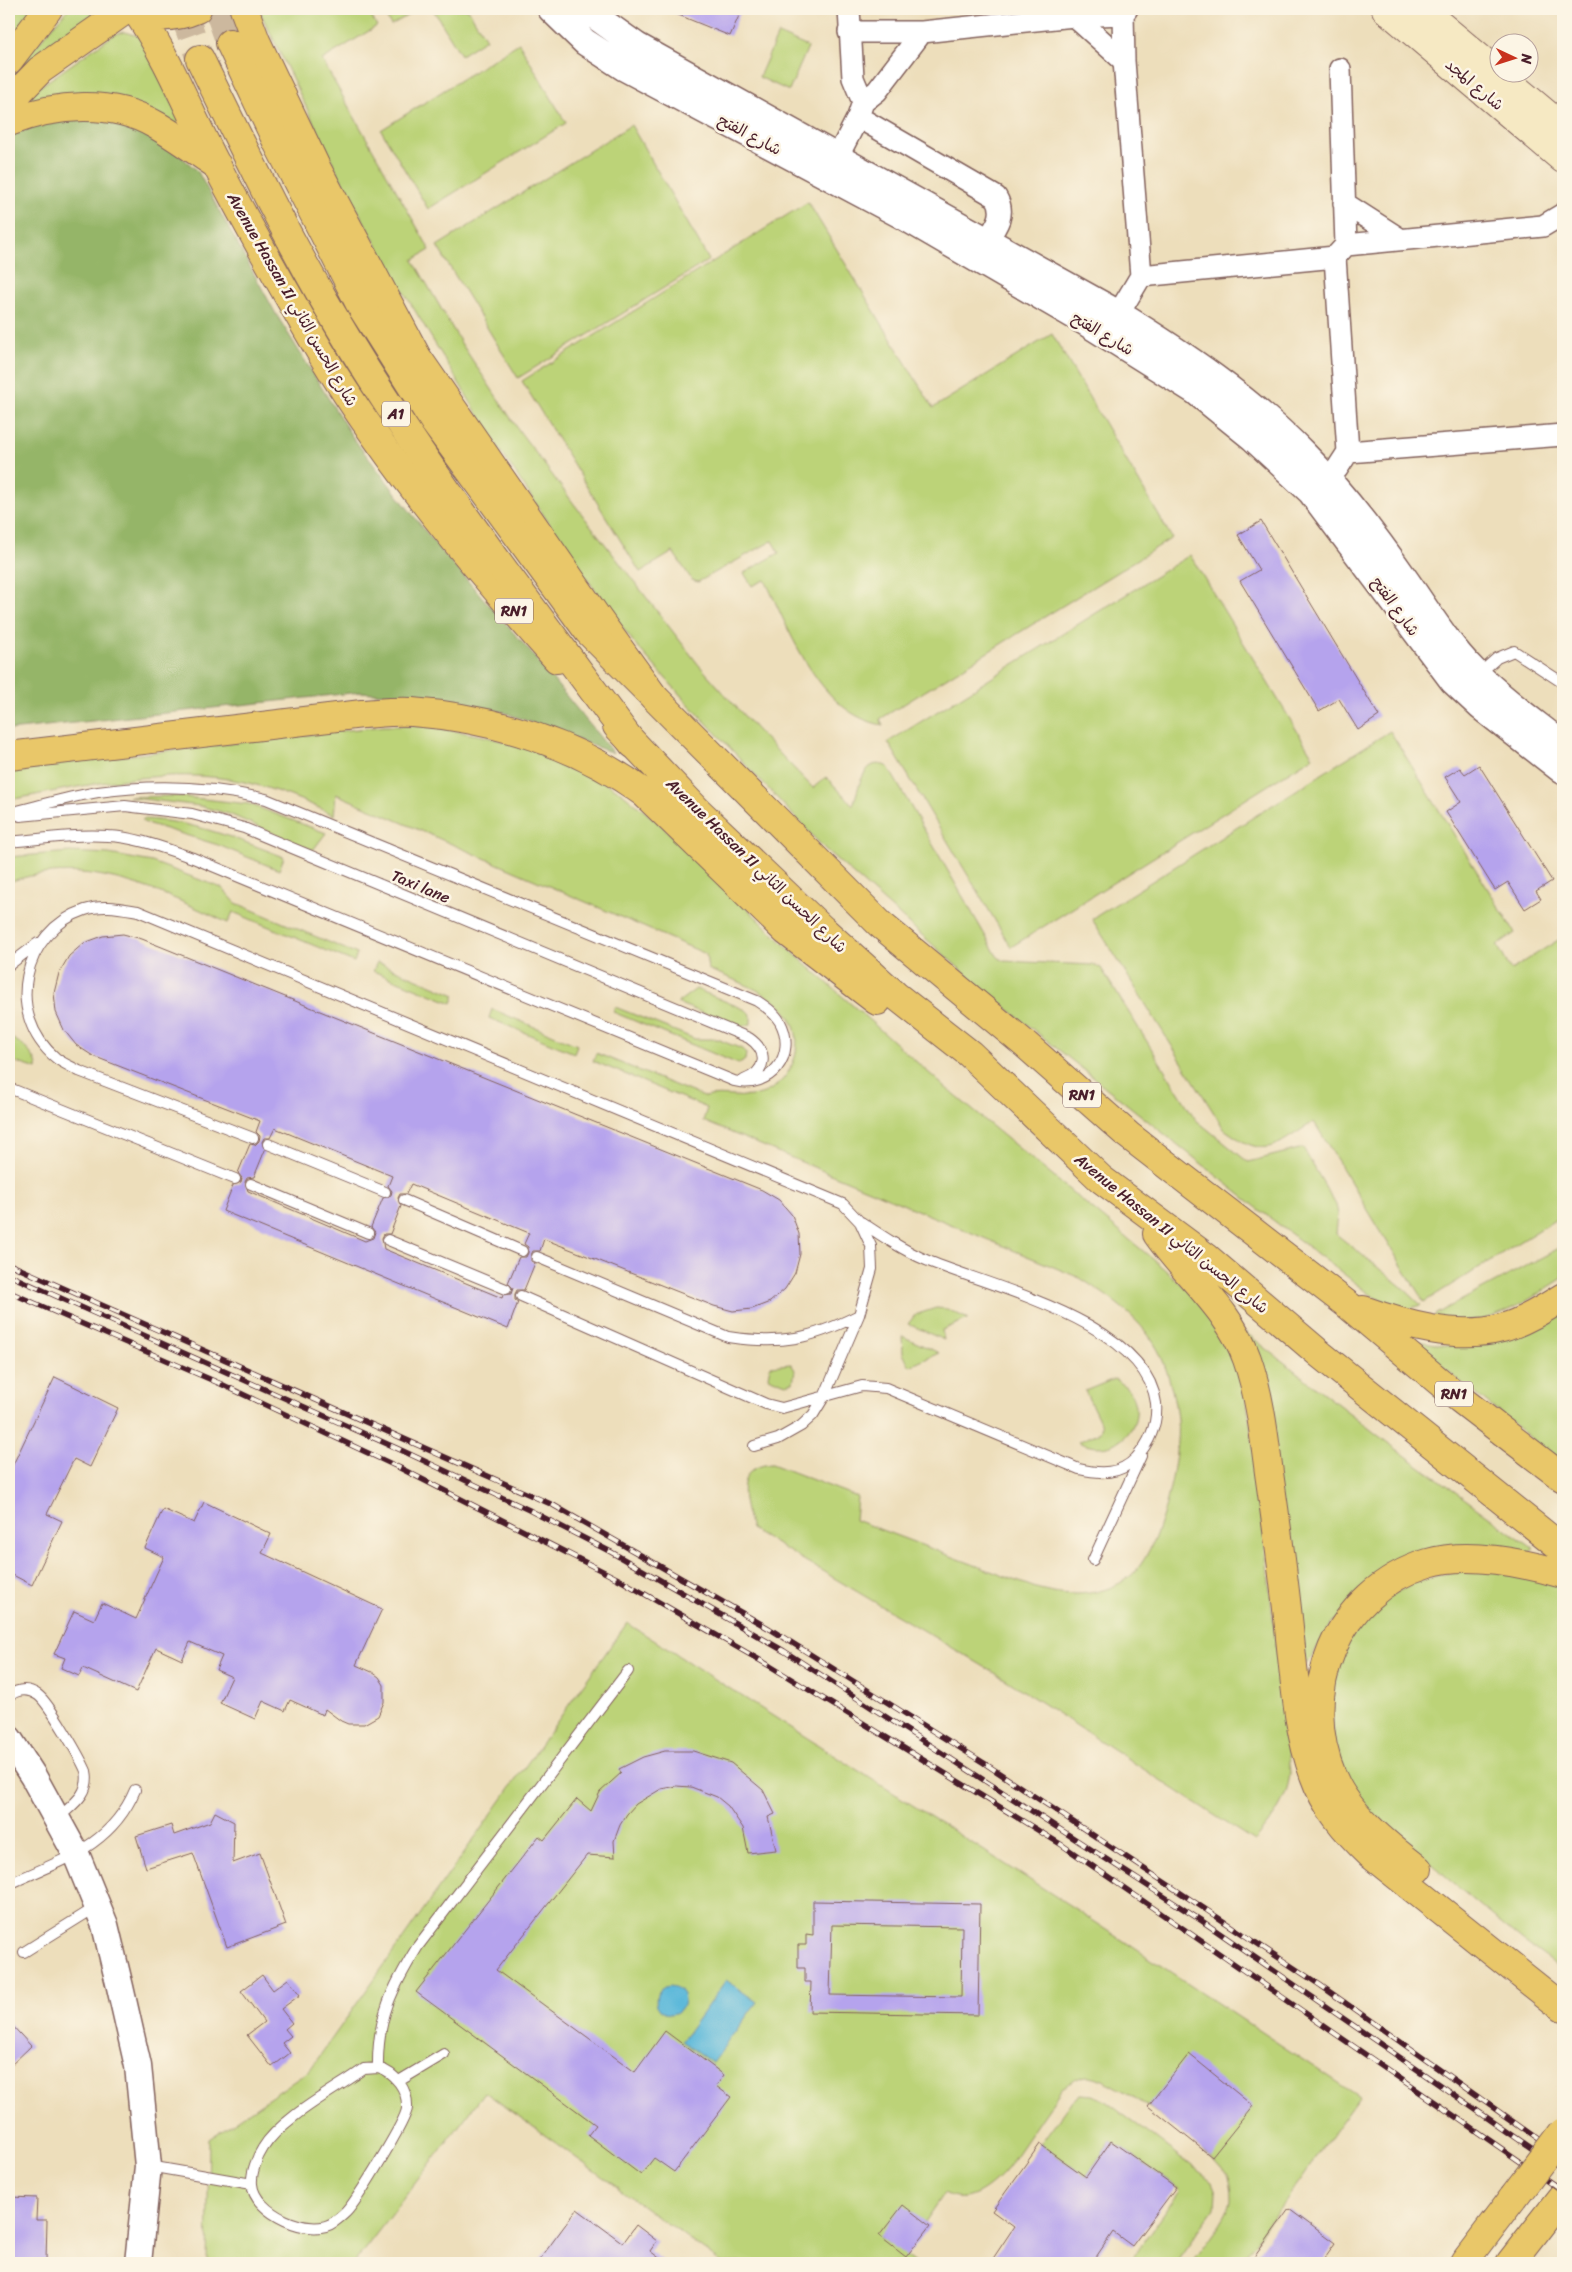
<svg xmlns="http://www.w3.org/2000/svg" width="1572" height="2272" viewBox="0 0 1572 2272" font-family="Sriracha,'Playpen Sans Arabic',sans-serif">
<rect width="100%" height="100%" fill="#fcf5e5"/>
<filter id="ink" filterUnits="userSpaceOnUse"><feTurbulence type="fractalNoise" baseFrequency=".02" numOctaves="2"/><feDisplacementMap in="SourceGraphic" scale="10" xChannelSelector="R" yChannelSelector="G"/><feConvolveMatrix kernelMatrix="1 2 1 2 8 2 1 2 1" color-interpolation-filters="sRGB"/></filter>
<filter id="wash" filterUnits="userSpaceOnUse"><feTurbulence type="fractalNoise" baseFrequency=".0096" numOctaves="4" result="noise"/><feDisplacementMap in="SourceGraphic" scale="20" xChannelSelector="R" yChannelSelector="G"/><feGaussianBlur stdDeviation="1.12" result="paint"/><feColorMatrix in="noise" values="0 0 0 0 0 0 0 0 0 0 0 0 0 0 0 0 0 1.4 0 .05"/><feComposite in="paint" operator="in"/></filter>
<g filter="url(#wash)">
<rect width="100%" height="100%" fill="#eddebb"/>
<path fill="#bcd378" stroke="#837952" d="M 9,9 L 36,9 L 9,39 Z
M 68,9 L 87,9 L 96,17 L 9,81 L 9,77 Z
M 260,9 L 367,9 L 377,26 L 322,60 L 430,250 L 413,260 L 461,343 L 520,432 L 574,504 L 698,664 L 755,728 L 813,788 L 826,777 L 853,805 C 859,789 863,754 888,767 L 997,956 L 1003,961 L 1092,965 L 1101,968 L 1196,1120 L 1248,1162 L 1303,1148 L 1336,1205 L 1338,1214 L 1336,1234 L 1402,1287 L 1421,1305 L 1404,1310 L 1374,1297 L 1261,1211 L 986,992 L 825,849 L 684,699 L 635,644 L 584,575 L 499,449 L 391,271 L 342,181 L 262,16 Z
M 381,9 L 419,9 L 391,25 Z
M 438,9 L 468,9 L 486,39 L 461,55 L 434,11 Z
M 124,32 L 139,36 L 190,138 L 16,109 L 35,90 L 115,34 Z
M 778,34 L 808,47 L 789,91 L 759,77 Z
M 519,43 L 566,123 L 428,209 L 381,130 Z
M 631,125 L 709,260 L 518,378 L 437,246 Z
M 808,202 L 933,408 L 1052,334 L 1172,538 L 880,719 L 883,725 C 820,715 789,630 765,580 L 752,586 L 744,573 L 779,553 L 772,541 L 698,582 L 692,580 L 673,552 L 640,572 L 522,381 Z
M 1190,555 L 1313,757 L 1011,947 L 888,742 Z
M 384,726 L 427,726 L 483,736 L 539,751 L 582,769 L 622,793 L 661,825 L 790,950 L 946,1088 L 1154,1260 L 1205,1305 L 1230,1350 L 1244,1383 L 1256,1464 L 1290,1773 C 1287,1802 1271,1820 1254,1841 L 1005,1679 L 751,1529 C 743,1501 732,1467 772,1464 L 857,1497 L 855,1520 L 1033,1587 C 1064,1597 1100,1598 1128,1578 C 1160,1556 1181,1456 1177,1419 C 1175,1398 1169,1375 1161,1356 C 1144,1320 1112,1299 1080,1278 L 703,1121 L 707,1108 L 593,1061 L 596,1053 L 704,1097 C 724,1092 744,1101 764,1093 C 780,1086 790,1073 795,1057 C 808,1001 746,986 708,969 L 706,954 L 336,794 L 334,815 C 305,801 276,789 244,782 C 167,765 85,786 9,800 L 9,769 Z
M 1390,731 L 1515,933 L 1497,945 L 1511,970 L 1563,937 L 1563,1215 L 1424,1302 L 1314,1122 C 1274,1145 1268,1162 1224,1129 L 1092,919 Z
M 175,796 L 249,804 L 326,833 L 313,850 L 229,814 L 200,806 L 128,797 Z
M 143,819 C 194,821 237,839 284,857 L 279,870 L 218,845 L 143,822 Z
M 70,852 L 109,854 L 152,862 L 222,888 L 236,903 L 357,954 L 354,962 L 233,912 L 228,923 C 158,890 87,855 9,882 L 9,857 Z
M 377,962 L 455,995 L 452,1003 L 373,971 Z
M 696,989 L 746,1010 L 751,1015 L 751,1024 L 739,1027 L 677,1003 Z
M 615,1007 L 695,1039 L 717,1039 L 742,1049 L 746,1053 L 745,1060 L 741,1063 L 736,1063 L 613,1012 Z
M 492,1009 L 577,1045 L 574,1053 L 489,1018 Z
M 9,1038 C 19,1039 39,1059 37,1069 L 9,1060 Z
M 1563,1246 L 1563,1278 C 1539,1293 1512,1313 1483,1319 C 1467,1323 1448,1321 1432,1322 L 1436,1314 Z
M 936,1308 L 947,1309 L 968,1319 L 942,1330 L 944,1340 L 908,1324 L 915,1315 Z
M 1563,1310 L 1563,1464 L 1409,1340 L 1450,1346 L 1474,1345 Z
M 1245,1332 L 1384,1440 L 1534,1549 L 1526,1555 L 1453,1549 L 1332,1623 L 1312,1657 L 1306,1663 Z
M 902,1336 L 939,1353 L 910,1366 L 903,1354 Z
M 791,1364 L 795,1370 L 793,1382 L 786,1384 L 768,1377 L 770,1366 Z
M 1114,1379 C 1160,1401 1128,1465 1078,1442 L 1100,1432 L 1102,1426 L 1085,1391 Z
M 1487,1569 L 1563,1586 L 1563,1970 L 1523,1941 L 1373,1817 L 1349,1783 L 1333,1741 L 1332,1688 L 1344,1647 L 1364,1618 L 1382,1602 L 1414,1582 L 1455,1571 Z
M 627,1623 L 1077,1910 L 1359,2097 L 1240,2263 L 1192,2263 C 1202,2248 1230,2215 1231,2199 C 1231,2190 1230,2181 1225,2173 C 1210,2149 1117,2079 1090,2076 C 1080,2075 1070,2083 1062,2088 L 1003,2174 C 986,2191 967,2206 944,2194 L 925,2222 L 879,2236 L 916,2263 L 722,2263 L 485,2092 L 354,2263 L 207,2263 L 209,2139 L 309,2071 Z
M 1080,2094 L 1092,2095 L 1104,2100 L 1212,2181 L 1216,2191 L 1215,2208 L 1175,2263 L 1129,2263 L 1181,2190 L 1111,2141 L 1086,2177 L 1040,2144 L 1070,2103 Z"/>
<path fill="#95b568" stroke="#706a4a" d="M 94,118 C 136,128 168,141 198,172 L 276,314 L 353,438 L 437,546 L 527,648 L 613,753 L 503,712 L 438,698 L 361,692 L 9,730 L 9,132 L 38,122 Z"/>
<path fill="#5db9da" stroke="#546c82" d="M 726,1980 L 757,2002 L 712,2063 L 682,2041 Z
M656 2000a14 14 0 1 1 28 0a14 14 0 1 1-28 0Z"/>
<g id="blocks">
<path fill="#b5a3ed" fill-rule="evenodd" d="M 664,9 L 742,9 L 730,36 Z
M 1261,521 L 1379,716 L 1358,730 L 1339,699 L 1319,711 L 1240,581 L 1259,570 L 1238,535 Z
M 1479,765 L 1552,881 L 1536,891 L 1541,899 L 1525,909 L 1508,882 L 1495,890 L 1446,812 L 1461,802 L 1445,777 L 1460,768 L 1465,774 Z
M 123,934 L 142,939 L 762,1190 L 779,1200 L 792,1215 L 799,1234 L 800,1254 L 795,1273 L 785,1289 L 770,1302 L 752,1309 L 733,1311 L 714,1306 L 544,1239 L 540,1251 L 533,1251 L 531,1255 L 531,1261 L 535,1263 L 524,1290 L 517,1290 L 515,1294 L 515,1300 L 518,1302 L 508,1329 L 223,1211 L 233,1185 L 241,1182 L 242,1178 L 238,1173 L 250,1144 L 255,1145 L 259,1141 L 260,1136 L 256,1132 L 260,1121 L 93,1056 L 76,1045 L 64,1030 L 56,1012 L 54,993 L 59,973 L 69,956 L 84,943 L 103,936 ZM 275,1128 L 392,1176 L 388,1186 L 392,1191 L 391,1195 L 383,1198 L 371,1227 L 375,1232 L 373,1238 L 365,1241 L 248,1191 L 245,1182 L 247,1178 L 254,1177 L 265,1150 L 262,1142 L 264,1138 L 270,1138 ZM 411,1184 L 529,1233 L 524,1244 L 528,1247 L 528,1253 L 526,1257 L 519,1257 L 508,1283 L 513,1288 L 511,1294 L 503,1295 L 502,1298 L 384,1249 L 382,1238 L 384,1234 L 390,1234 L 401,1206 L 398,1198 L 400,1194 L 406,1194 Z
M 55,1377 L 118,1408 L 90,1467 L 74,1459 L 47,1514 L 62,1521 L 32,1585 L 9,1573 L 9,1473 Z
M 204,1502 L 271,1534 L 262,1553 L 382,1609 L 356,1665 L 372,1672 L 379,1677 L 384,1685 L 384,1702 L 378,1716 L 364,1724 L 348,1724 L 341,1721 L 325,1709 L 323,1715 L 290,1700 L 285,1711 L 263,1701 L 255,1719 L 220,1703 L 232,1677 L 216,1670 L 222,1656 L 190,1642 L 182,1660 L 156,1648 L 136,1692 L 83,1668 L 79,1676 L 61,1668 L 65,1658 L 54,1654 L 74,1611 L 94,1620 L 102,1603 L 136,1619 L 164,1557 L 145,1548 L 163,1509 L 194,1523 Z
M 665,1751 L 693,1751 L 731,1763 L 763,1790 L 775,1814 L 768,1817 L 776,1850 L 748,1853 L 743,1828 L 728,1806 L 717,1797 L 691,1787 L 676,1786 L 661,1789 L 636,1804 L 627,1814 L 620,1825 L 614,1841 L 615,1857 L 587,1855 L 496,1970 L 635,2072 L 665,2031 L 724,2075 L 716,2086 L 731,2097 L 674,2172 L 654,2158 L 641,2175 L 588,2135 L 596,2125 L 416,1992 L 539,1836 L 544,1840 L 577,1799 L 591,1811 L 600,1792 L 621,1773 L 619,1769 L 643,1757 Z
M 215,1812 L 234,1822 L 233,1863 L 260,1853 L 286,1925 L 227,1947 L 193,1853 L 146,1868 L 136,1836 L 171,1825 L 174,1835 L 210,1822 Z
M 813,1901 L 980,1904 L 978,2015 L 810,2012 L 811,1982 L 805,1982 L 805,1968 L 798,1968 L 798,1945 L 806,1945 L 806,1934 L 813,1935 ZM 832,1925 L 962,1927 L 961,1997 L 830,1995 Z
M 262,1975 L 273,1990 L 288,1979 L 300,1995 L 281,2009 L 292,2023 L 285,2029 L 291,2036 L 282,2043 L 290,2053 L 272,2067 L 247,2035 L 264,2022 L 241,1991 Z
M 9,2022 L 31,2046 L 9,2067 Z
M 1189,2054 L 1253,2106 L 1212,2157 L 1148,2106 Z
M 1111,2141 L 1176,2187 L 1132,2246 L 1113,2232 L 1092,2263 L 990,2263 L 1014,2227 L 992,2211 L 1040,2144 L 1086,2177 Z
M 9,2197 L 37,2198 L 36,2220 L 47,2220 L 46,2261 L 9,2263 Z
M 903,2205 L 930,2226 L 906,2257 L 879,2236 Z
M 577,2209 L 623,2243 L 636,2225 L 657,2241 L 650,2251 L 666,2263 L 537,2263 Z
M 1289,2209 L 1335,2243 L 1321,2263 L 1250,2263 Z"/>
</g>
</g>
<g filter="url(#ink)">
<use href="#blocks" fill-opacity="0" stroke="#83625d" stroke-width="1"/>
<g fill="none" stroke-linecap="round" stroke-linejoin="round">
<path stroke="#ccb89e" stroke-width="28" stroke-dasharray="28 14" stroke-linecap="butt" d="M 182,9 L 200,59
M 218,9 L 230,43"/>
<defs>
<path id="service" d="M 1479,674 L 1497,658 L 1514,651 L 1563,683
M 9,813 C 38,806 68,797 98,792 C 154,784 211,786 266,799 L 757,1001 C 766,1007 775,1013 780,1022 C 798,1055 770,1090 734,1081 L 193,858 C 166,849 137,837 108,836 C 75,834 42,839 9,842
M 20,816 L 125,806 L 192,814 L 244,828 L 749,1038 C 769,1052 767,1071 744,1080
M 9,965 L 38,943
M 9,1088 L 235,1179
M 253,1138 L 79,1071 C 72,1067 62,1063 56,1058 C 4,1015 22,931 85,910 C 102,904 120,908 138,911 L 843,1204 L 860,1222 L 871,1246 L 872,1269 L 859,1315 L 824,1397 L 813,1415 L 801,1426 L 778,1439 L 754,1446
M 268,1144 L 385,1192
M 251,1184 L 368,1233
M 404,1200 L 522,1251
M 388,1240 L 506,1289
M 537,1257 L 728,1337 C 782,1345 811,1339 859,1315
M 521,1296 L 766,1404 L 782,1408 L 862,1386 L 886,1388 L 1079,1469 C 1100,1474 1120,1475 1136,1458 C 1150,1442 1158,1425 1156,1403 C 1146,1322 990,1287 926,1260 C 903,1250 882,1236 861,1222
M 1093,1560 L 1141,1456
M 9,1696 C 18,1689 28,1688 38,1695 C 49,1703 80,1757 86,1771 C 91,1794 72,1805 57,1819
M 9,1884 C 61,1860 111,1847 135,1790
M 24,1952 L 96,1907
M 378,2068 C 377,2018 392,1988 418,1946 L 628,1671
M 378,2068 C 395,2073 408,2089 407,2108 C 407,2119 356,2202 346,2212 C 342,2216 338,2219 334,2222 C 311,2239 254,2213 252,2184 C 251,2173 257,2157 263,2148 C 281,2118 335,2090 364,2069 Z
M 399,2081 L 444,2054
M 149,2166 L 252,2184"/>
<path id="minor" d="M 849,9 L 853,78 L 863,102
M 1127,9 L 1123,14 L 1124,61 L 1141,276
M 1074,16 L 1124,61
M 849,32 L 922,32
M 858,117 L 996,197 C 1006,213 997,226 987,240
M 831,170 L 858,117 L 863,102 L 877,91 L 922,32 L 1074,16 L 1123,14
M 1344,203 L 1400,239
M 1346,245 L 1543,226 L 1563,214
M 1110,328 L 1141,276 L 1335,257
M 1348,452 L 1563,435
M 1316,488 L 1337,469 L 1348,452 L 1335,257 L 1346,245 L 1340,69"/>
<path id="tertiary" d="M 551,9 L 585,42 L 625,68 L 901,215 L 1085,322 L 1195,391 L 1253,438 L 1311,492 L 1453,681 L 1481,707 L 1563,771
M 585,9 L 637,46 L 1119,314 C 1184,354 1249,398 1303,453 C 1339,489 1378,540 1407,582 C 1428,612 1448,645 1473,670 C 1500,698 1533,721 1563,745
M 9,1739 L 33,1776 L 76,1854 L 105,1925 L 120,1987 L 138,2066 L 148,2166 L 138,2263"/>
<path id="secondary" d="M 1386,9 L 1563,159
M 1421,9 L 1563,128"/>
<path id="primary" d="M 1464,2263 L 1514,2197
M 1510,2263 L 1563,2195"/>
<path id="trunk" d="M 127,9 C 149,19 174,19 197,9
M 244,9 L 256,41 L 316,167 L 417,357 L 598,619 L 654,697 L 880,924 L 1026,1045 L 1128,1135 L 1348,1305 L 1460,1399 L 1563,1478
M 139,15 C 171,63 190,115 217,166 C 245,221 276,275 307,329 C 375,449 465,556 557,659
M 9,60 L 48,9
M 9,102 L 40,70 L 127,9
M 9,122 C 55,104 112,99 156,125 C 177,137 197,152 217,165
M 617,726 L 697,810 L 822,929 L 895,995 L 970,1054 L 1101,1179 L 1206,1257 L 1321,1355 L 1563,1549
M 9,756 L 362,714 C 378,713 395,711 412,712 C 494,718 578,744 644,793 L 786,931 L 877,1001
M 1157,1234 C 1187,1277 1229,1308 1247,1359 C 1260,1396 1264,1435 1269,1473 C 1277,1528 1285,1583 1290,1638 C 1295,1683 1298,1732 1314,1775 C 1325,1807 1346,1831 1370,1854 L 1563,2008
M 1363,1310 C 1405,1325 1457,1340 1502,1328 C 1523,1322 1544,1309 1563,1297
M 1418,1869 C 1387,1845 1348,1814 1333,1778 C 1296,1692 1336,1591 1428,1563 C 1467,1551 1525,1563 1563,1574"/>
<path id="motorway" d="M 230,43 L 278,144 L 361,306 L 435,423 L 588,631 L 654,697
M 200,59 C 247,156 294,252 350,344 C 435,483 536,613 633,744"/>
</defs>
<use href="#service" stroke="#83625d" stroke-width="12"/>
<use href="#minor" stroke="#83625d" stroke-width="24"/>
<use href="#tertiary" stroke="#83625d" stroke-width="29"/>
<use href="#secondary" stroke="#83625d" stroke-width="30"/>
<use href="#primary" stroke="#83625d" stroke-width="30"/>
<use href="#trunk" stroke="#83625d" stroke-width="30"/>
<use href="#motorway" stroke="#83625d" stroke-width="30"/>
<use href="#service" stroke="#fff" stroke-width="10"/>
<use href="#minor" stroke="#fff" stroke-width="21"/>
<use href="#tertiary" stroke="#fff" stroke-width="26"/>
<use href="#secondary" stroke="#f6e9c3" stroke-width="28"/>
<use href="#primary" stroke="#e9c769" stroke-width="28"/>
<use href="#trunk" stroke="#e9c769" stroke-width="28"/>
<use href="#motorway" stroke="#e9c769" stroke-width="28"/>
<defs>
<path id="rail" d="M 9,1264 L 553,1505 L 770,1629 L 984,1763 L 1320,1985 L 1563,2157
M 9,1275 L 403,1451 L 529,1510 L 611,1552 L 784,1651 L 1202,1921 L 1563,2170
M 9,1292 L 221,1384 L 400,1468 L 622,1581 L 770,1666 L 1062,1845 L 1563,2191"/>
</defs>
<use href="#rail" stroke="#4a1f2b" stroke-width="5.5"/>
<use href="#rail" stroke="#fcf5e5" stroke-width="4" stroke-dasharray="11" stroke-linecap="butt"/>
<defs>
<path id="primary-bridge" d="M 1514,2197 L 1563,2132"/>
</defs>
<use href="#primary-bridge" stroke="#83625d" stroke-width="30" stroke-linecap="butt"/>
<use href="#primary-bridge" stroke="#e9c769" stroke-width="28"/>
</g>
</g>
<g text-anchor="middle" stroke-width="5" stroke-linejoin="round" paint-order="stroke">
<g fill="#fcf5e5" stroke="#7f5f63" stroke-width="1">
<rect x="382" y="401.5" width="28" height="25" rx="4"/>
<rect x="495" y="598.5" width="38" height="25" rx="4"/>
<rect x="1063" y="1082.5" width="38" height="25" rx="4"/>
<rect x="1435" y="1381.5" width="38" height="25" rx="4"/>
</g>
<g font-size="15" font-weight="bold" fill="#4a1f2b">
<text x="396" y="419">A1</text>
<text x="514" y="616">RN1</text>
<text x="1082" y="1100">RN1</text>
<text x="1454" y="1399">RN1</text>
</g>
<g font-size="16" fill="#4a1f2b" stroke="#fcf5e5">
<text transform="translate(1475 84) rotate(40)" y="6">شارع المجد</text>
<text transform="translate(750 134) rotate(28)" y="6">شارع الفتح</text>
<text transform="translate(293 299) rotate(60)" y="6">Avenue Hassan II شارع الحسن الثاني</text>
<text transform="translate(1103 333) rotate(31)" y="6">شارع الفتح</text>
<text transform="translate(1396 606) rotate(54)" y="6">شارع الفتح</text>
<text transform="translate(757 865) rotate(44)" y="6">Avenue Hassan II شارع الحسن الثاني</text>
<text transform="translate(421 886) rotate(23)" y="6">Taxi lane</text>
<text transform="translate(1172 1233) rotate(39)" y="6">Avenue Hassan II شارع الحسن الثاني</text>
</g>
</g>
<rect width="1572" height="2272" fill="none" stroke="#fcf5e5" stroke-width="30"/>
<g transform="translate(1514 58) rotate(94)"><circle r="24" fill="#fcf5e5" stroke="#b59f9b"/>
<path d="M0-4L9 19L0 12L-9 19Z" fill="#c8321e"/>
<text y="-8" font-size="14" font-weight="bold" text-anchor="middle" fill="#4a1f2b">N</text>
</g>
</svg>
